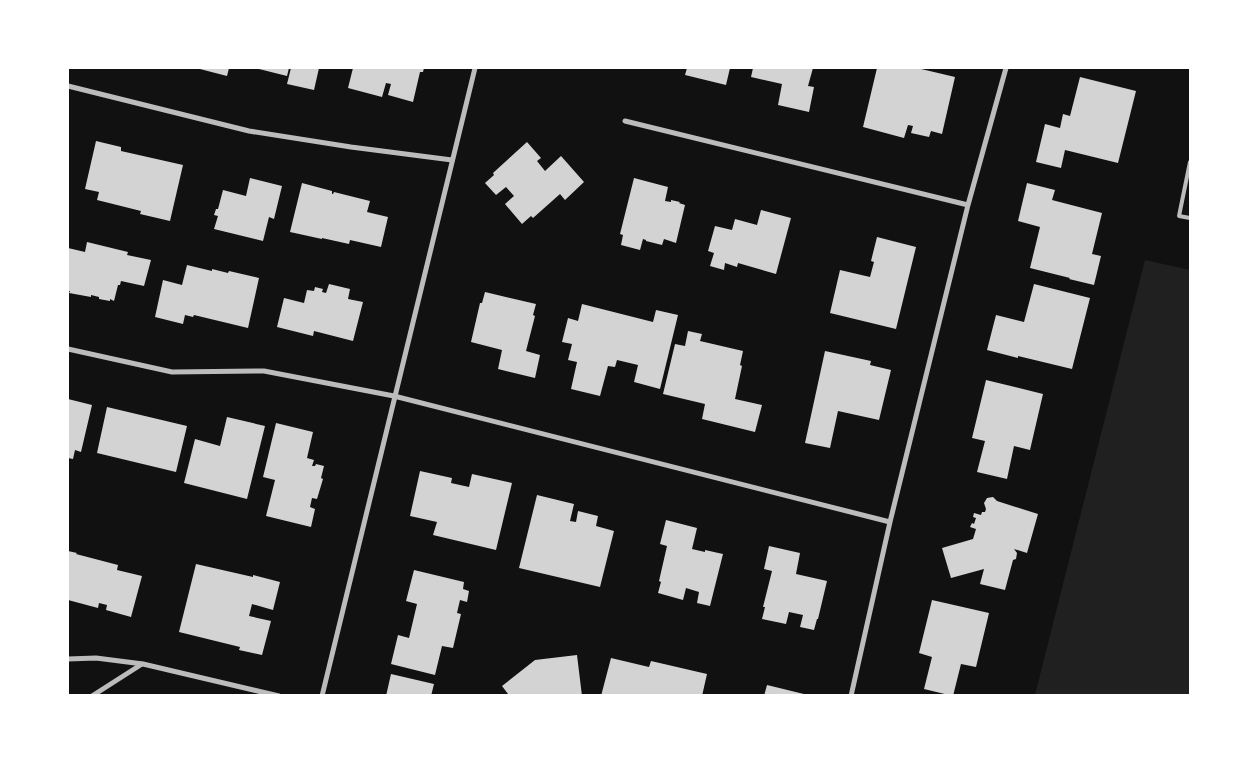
<svg xmlns="http://www.w3.org/2000/svg" width="1258" height="763" viewBox="0 0 1258 763" font-family="'Zilla Slab',serif">
<rect width="100%" height="100%" fill="#111"/>
<path fill="#202020" d="M 1145,260 L 1190,270 L 1190,695 L 1035,695 Z"/>
<path fill="#d3d3d3" d="M 196,68 L 229,68 L 227,76 Z
M 255,68 L 289,68 L 287,76 Z
M 291,68 L 319,68 L 314,90 L 287,84 Z
M 353,68 L 424,68 L 423,72 L 420,72 L 413,102 L 388,95 L 391,84 L 386,83 L 382,97 L 348,88 Z
M 687,68 L 730,68 L 726,85 L 685,75 Z
M 753,68 L 813,68 L 808,86 L 814,87 L 809,112 L 778,105 L 782,84 L 751,77 Z
M 877,68 L 917,68 L 955,77 L 942,134 L 931,131 L 929,137 L 911,133 L 913,126 L 908,125 L 904,138 L 863,127 Z
M 1080,77 L 1136,91 L 1118,163 L 1065,150 L 1061,168 L 1036,162 L 1045,124 L 1060,128 L 1063,114 L 1070,116 Z
M 96,141 L 121,147 L 121,151 L 183,165 L 170,221 L 140,214 L 141,211 L 97,200 L 99,192 L 85,189 Z
M 527,142 L 541,158 L 537,161 L 545,171 L 561,156 L 584,182 L 565,200 L 560,194 L 533,218 L 531,216 L 522,224 L 505,204 L 514,196 L 506,187 L 496,195 L 485,183 L 494,175 L 493,173 Z
M 250,178 L 282,186 L 274,219 L 269,217 L 263,241 L 214,229 L 218,216 L 214,215 L 216,209 L 218,209 L 223,190 L 246,196 Z
M 634,178 L 668,187 L 665,201 L 671,202 L 671,200 L 680,202 L 679,203 L 685,205 L 676,243 L 664,239 L 662,245 L 646,241 L 646,240 L 643,239 L 640,250 L 621,245 L 623,235 L 620,234 Z
M 302,183 L 332,191 L 332,194 L 333,194 L 334,192 L 370,201 L 367,212 L 388,217 L 381,247 L 350,240 L 349,244 L 322,238 L 322,239 L 290,232 Z
M 1027,183 L 1055,190 L 1052,200 L 1102,213 L 1092,254 L 1101,256 L 1094,285 L 1069,279 L 1070,278 L 1030,268 L 1040,227 L 1018,221 Z
M 761,210 L 791,218 L 776,274 L 738,263 L 737,267 L 725,263 L 724,270 L 710,266 L 714,253 L 708,251 L 715,226 L 732,230 L 735,219 L 757,225 Z
M 877,237 L 916,247 L 896,329 L 830,313 L 840,270 L 870,277 L 874,262 L 871,261 Z
M 87,242 L 128,252 L 127,255 L 151,260 L 144,286 L 121,281 L 120,285 L 118,285 L 114,301 L 110,299 L 110,301 L 99,299 L 99,297 L 91,295 L 91,297 L 69,293 L 70,291 L 68,291 L 68,248 L 85,252 Z
M 187,265 L 212,271 L 212,269 L 228,273 L 229,271 L 259,278 L 248,328 L 194,315 L 193,317 L 185,315 L 183,324 L 155,317 L 163,280 L 182,285 Z
M 329,284 L 350,289 L 348,299 L 363,302 L 353,341 L 314,331 L 313,336 L 277,327 L 284,298 L 304,303 L 307,290 L 314,291 L 315,287 L 323,289 L 322,292 L 326,293 Z
M 1034,284 L 1090,298 L 1072,369 L 1018,356 L 1018,358 L 987,350 L 996,315 L 1024,322 Z
M 485,292 L 536,304 L 533,315 L 535,316 L 526,351 L 540,355 L 535,378 L 498,369 L 502,350 L 471,342 L 480,303 L 482,303 Z
M 582,304 L 653,322 L 656,310 L 678,315 L 660,389 L 634,382 L 638,365 L 617,360 L 615,367 L 608,366 L 600,396 L 571,389 L 577,362 L 568,360 L 572,344 L 562,342 L 568,318 L 578,321 Z
M 688,331 L 702,334 L 700,341 L 743,351 L 740,365 L 742,366 L 735,399 L 762,405 L 755,432 L 702,419 L 705,404 L 663,394 L 675,344 L 685,346 Z
M 825,351 L 871,361 L 870,365 L 891,370 L 879,420 L 838,411 L 830,448 L 805,443 Z
M 986,380 L 1043,394 L 1030,450 L 1014,446 L 1007,479 L 977,472 L 985,441 L 972,438 Z
M 68,399 L 92,405 L 81,452 L 75,450 L 73,459 L 68,458 Z
M 107,407 L 187,426 L 176,472 L 97,453 Z
M 227,417 L 265,426 L 247,499 L 184,483 L 195,439 L 220,446 Z
M 276,423 L 313,432 L 307,458 L 314,460 L 312,466 L 315,466 L 316,464 L 324,466 L 321,478 L 323,479 L 317,499 L 312,498 L 310,507 L 315,509 L 311,527 L 266,516 L 275,480 L 263,477 Z
M 420,471 L 452,478 L 451,483 L 469,487 L 472,474 L 512,483 L 496,550 L 433,535 L 437,522 L 410,516 Z
M 537,495 L 574,504 L 570,521 L 576,522 L 578,511 L 598,516 L 596,526 L 614,531 L 600,587 L 519,568 Z
M 993,497 L 997,501 L 1038,514 L 1027,553 L 1014,549 L 1017,553 L 1016,559 L 1013,560 L 1005,590 L 980,584 L 984,569 L 951,578 L 942,548 L 973,539 L 976,529 L 970,527 L 972,523 L 974,524 L 976,518 L 973,517 L 974,513 L 981,515 L 982,512 L 985,512 L 986,509 L 984,503 L 987,498 Z
M 666,520 L 697,528 L 692,549 L 705,552 L 705,550 L 723,554 L 710,606 L 697,603 L 699,592 L 686,588 L 683,600 L 658,593 L 661,582 L 659,581 L 667,546 L 660,544 Z
M 769,546 L 800,553 L 796,574 L 827,581 L 818,619 L 817,619 L 814,630 L 800,627 L 803,615 L 789,612 L 786,624 L 762,619 L 765,607 L 763,607 L 772,571 L 764,569 Z
M 68,551 L 77,553 L 76,554 L 118,565 L 117,570 L 142,576 L 131,617 L 106,610 L 107,605 L 99,603 L 98,608 L 68,600 Z
M 196,564 L 253,577 L 253,575 L 280,582 L 273,610 L 252,604 L 249,616 L 271,621 L 262,655 L 239,650 L 240,647 L 179,632 Z
M 414,570 L 464,582 L 463,589 L 469,591 L 467,602 L 460,600 L 457,613 L 461,614 L 453,648 L 442,646 L 435,675 L 391,664 L 398,635 L 409,638 L 417,604 L 406,601 Z
M 932,600 L 989,613 L 976,667 L 961,664 L 953,696 L 924,689 L 932,657 L 919,653 Z
M 577,655 L 582,696 L 507,696 L 508,694 L 502,686 L 535,660 Z
M 611,658 L 649,667 L 651,661 L 707,674 L 702,696 L 601,696 Z
M 391,674 L 434,684 L 431,696 L 386,696 Z
M 767,685 L 808,695 L 808,696 L 764,696 Z"/>
<g fill="none" stroke-linecap="round" stroke-linejoin="round">
<path stroke="#bcbcbc" stroke-width="4" d="M 1190,162 L 1179,216 L 1190,218"/>
<path stroke="#bcbcbc" stroke-width="5" d="M 68,86 L 249,131 L 351,147 L 452,160
M 625,121 L 968,205
M 68,349 L 172,372 L 264,371 L 394,396 L 890,522
M 68,659 L 96,658 L 143,664 L 279,696
M 92,696 L 142,664
M 322,696 L 475,68
M 851,696 L 890,522 L 968,205 L 1006,68"/>
</g>
<rect width="1258" height="763" fill="none" stroke="#ffffff" stroke-width="138"/>
</svg>
